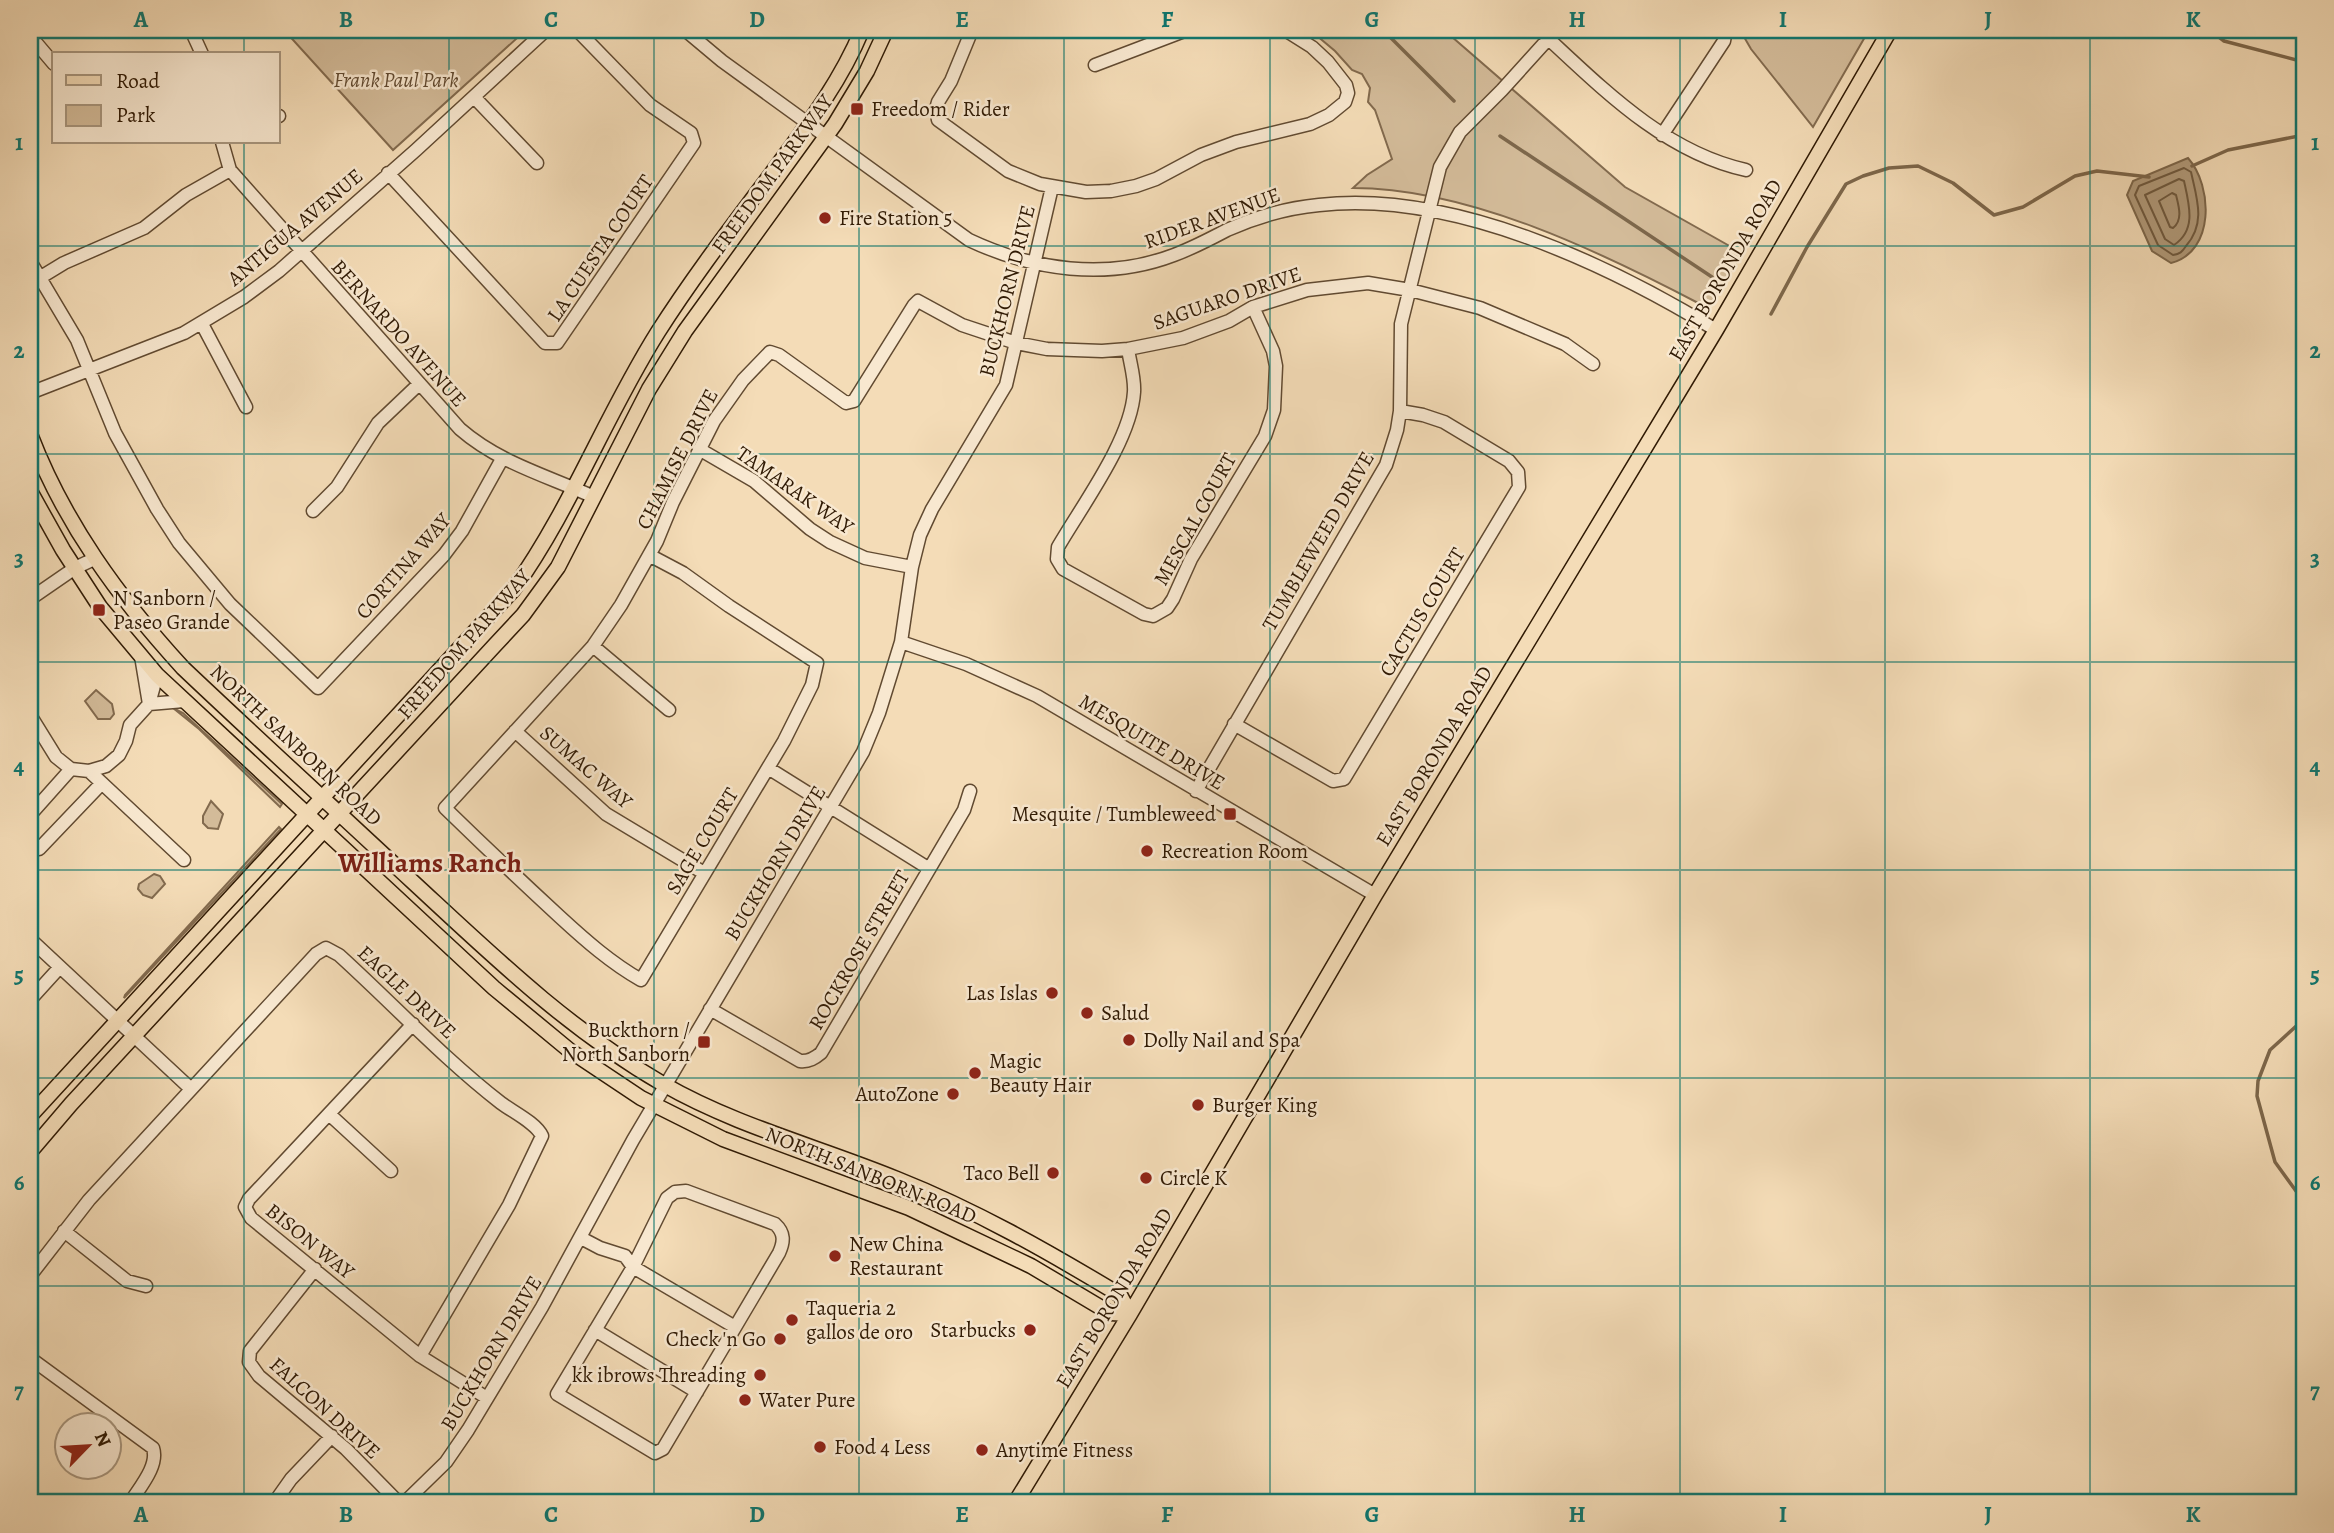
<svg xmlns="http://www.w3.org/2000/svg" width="2334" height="1533" viewBox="0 0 2334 1533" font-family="Alegreya,serif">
<rect width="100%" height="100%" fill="#f4dcb7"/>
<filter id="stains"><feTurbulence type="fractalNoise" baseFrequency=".00286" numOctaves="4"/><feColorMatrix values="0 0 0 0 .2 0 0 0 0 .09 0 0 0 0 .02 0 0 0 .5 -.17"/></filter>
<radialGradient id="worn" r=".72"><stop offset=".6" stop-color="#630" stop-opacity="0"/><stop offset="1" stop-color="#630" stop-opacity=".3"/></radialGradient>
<path fill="#d3bb99" stroke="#826a4e" stroke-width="2" d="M 284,30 L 526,30 L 393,150 Z
M 1310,30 L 1444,30 L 1625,187 L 1742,253 L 1711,303 L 1702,305 C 1601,252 1469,188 1353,188 L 1367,175 L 1392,159 L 1375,110 L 1368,102 L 1370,88 L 1362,74 L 1352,70 L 1335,51 Z
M 1740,30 L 1869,30 L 1813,127 L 1751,49 Z
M 96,690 L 112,704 L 114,714 L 110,719 L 98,719 L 85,701 Z
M 173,708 L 183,713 L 282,804 L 280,807 L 199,729 Z
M 211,801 L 223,814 L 218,829 L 208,828 L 203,823 L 203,816 Z
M 279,827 L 281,829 L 124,998 L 125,995 Z
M 154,874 L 160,876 L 165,884 L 152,898 L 143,895 L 138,889 L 139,884 Z"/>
<path fill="#b19a7a" stroke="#7d674b" stroke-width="2" d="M 2188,158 C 2213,186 2215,252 2171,263 L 2152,251 L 2127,195 L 2133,181 Z"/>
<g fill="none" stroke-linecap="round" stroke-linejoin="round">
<path stroke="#705a3f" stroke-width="2" d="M 2184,168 L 2191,172 C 2197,199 2206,223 2186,246 C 2182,252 2180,254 2173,255 L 2158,245 L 2135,195 L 2139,186 Z
M 2179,179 L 2184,181 C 2189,204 2197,230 2174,245 L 2165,239 L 2145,195 Z
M 2172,193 L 2176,195 C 2179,207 2183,220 2173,228 L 2170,227 L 2159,201 Z"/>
<path stroke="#7d674b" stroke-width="3.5" d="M 1383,30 L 1454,101
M 2210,30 L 2224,41 L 2304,62
M 1500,136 L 1712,277
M 2192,166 L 2228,150 L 2304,135
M 1771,314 L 1807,247 L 1846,184 L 1863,176 L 1889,168 L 1918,166 L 1953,183 L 1994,215 L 2023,207 L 2075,176 L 2097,171 L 2149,177
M 2304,1019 L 2270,1050 L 2258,1081 L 2257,1096 L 2275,1162 L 2304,1202"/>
<defs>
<path id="minor" d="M 191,30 L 202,54
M 685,30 L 722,61 L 969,240 C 1033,270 1106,281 1174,255 C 1193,248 1210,239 1227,230 C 1256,217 1287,208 1319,205 C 1451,190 1606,263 1716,330
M 972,30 L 951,81 L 938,102 L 936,109 L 938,120 L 1008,171 L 1040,184 L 1086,192 L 1111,191 L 1136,186 L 1156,179 L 1201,155 L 1236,142 L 1310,124 L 1329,115 L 1345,102 L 1348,93 L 1346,85 L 1328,62 L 1312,47 L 1285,30
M 1539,30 C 1600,86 1663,152 1746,170
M 32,38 L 54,64
M 1095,65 L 1187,30
M 474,97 L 537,163
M 278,116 L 279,116
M 1662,135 L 1724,41 L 1726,30
M 222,142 L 230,170 L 460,429 C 499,463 548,476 594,497
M 388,173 L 545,343 L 557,343 L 694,143 L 691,133 L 650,105 L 577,30
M 30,261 L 77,340 L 115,433 L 157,509 L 179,543 L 230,604 L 318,688 L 444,555 L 462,531 L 502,459
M 41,277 L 64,263 L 144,228 L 186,195 L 230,170
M 202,324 L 246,407
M 1128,349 C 1130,363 1135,378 1134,392 C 1131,440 1083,504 1058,547 L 1057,559 L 1063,569 L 1144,614 L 1153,616 L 1167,608 L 1173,599 L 1191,559 L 1265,436 L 1274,410 L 1276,366 L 1273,351 L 1253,307
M 30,393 L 184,333 L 244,297 L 279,271 L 416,150 L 546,30
M 699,449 L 754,481 L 810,529 L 830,542 L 865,558 L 912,567
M 313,511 L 337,487 L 378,423 L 419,384
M 649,555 L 683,573 L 729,606 L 817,663 L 812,685 L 784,741 L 641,980 C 611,963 585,940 560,917 C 521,881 483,845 445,808 L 593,646 L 621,605 L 657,541 L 673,502 L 714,421 L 743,380 L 770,352 L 779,355 L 846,403 L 854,401 L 914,305 L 918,301 L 962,325 L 1016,343 L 1047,349 L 1102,351 L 1128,349 L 1183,338 L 1229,321 L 1253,307 L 1307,290 L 1368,283 L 1410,290 L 1480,308 L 1565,344 L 1593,364
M 30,599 L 75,568 L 94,559
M 901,642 L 966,664 L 1037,696 L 1375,895
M 593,646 L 669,710
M 157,675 L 149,704 L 184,701
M 30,715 L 56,757 L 71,769
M 1234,724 L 1333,781 L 1344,779 L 1519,487 L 1518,472 L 1509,461 L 1444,422 L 1423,415 L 1400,411
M 515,731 L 606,814 L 704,873
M 768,768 L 928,868
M 89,771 L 106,766 L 119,755 L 126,741 L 130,725 L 149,704 L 141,656
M 1196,791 L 1386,465 L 1397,430 L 1400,411 L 1401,324 L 1440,167 L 1460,132 L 1502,90 L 1549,38
M 30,815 L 71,769 L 89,771 L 184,860
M 30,840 L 39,849 L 102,783
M 30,939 L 191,1089
M 30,1000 L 60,967
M 710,1009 L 800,1061 C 809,1062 815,1058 821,1053 L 964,810 L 970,791
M 413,1024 L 249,1199 L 245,1207 L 251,1218 L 420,1356 L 487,1398
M 329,1114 L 391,1171
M 686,1191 L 775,1224 C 785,1233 784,1242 779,1253 L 663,1449 L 655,1453 L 557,1394 L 633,1267 L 667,1198 L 675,1192 Z
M 64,1231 L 127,1281 L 146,1286
M 581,1238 L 600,1248 L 625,1256 L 633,1267 L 735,1327
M 315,1269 L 250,1351 L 249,1362 L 259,1376 L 346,1449 L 399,1503
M 30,1276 L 89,1200 L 316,954 L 326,948 L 339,955 C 393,1004 443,1058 501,1103 C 513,1112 536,1123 542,1136 L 509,1205 L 420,1356
M 595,1330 L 697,1392
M 30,1358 L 153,1448 C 159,1466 139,1488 130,1503
M 274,1503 L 291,1479 L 332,1436
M 404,1503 L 446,1462 L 468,1430 L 542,1307 L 633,1140 L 863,752 L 879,713 L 901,642 L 912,567 L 920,535 L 932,509 L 1006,385 L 1052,187"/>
<path id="major" d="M 30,434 C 64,523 119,598 183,668 C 259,740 337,811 414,883 C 494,957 568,1029 663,1084 C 736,1126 819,1147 897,1179 C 975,1210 1047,1251 1120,1295 L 1130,1314
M 30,491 L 63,550 L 100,607 L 157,675 L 494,988 L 569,1050 L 641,1098 L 723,1139 L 909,1208 L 1031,1266 L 1110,1313 L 1130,1314
M 30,1116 L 513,590 C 571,509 605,416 658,332 C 693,277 733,225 772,173 C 806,127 840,83 862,30
M 30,1152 L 71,1104 L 495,645 L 523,615 L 558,567 L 649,389 L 685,331 L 835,124 L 867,71 L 886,30
M 1015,1503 L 1130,1314 L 1375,895 L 1716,330 L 1890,30"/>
</defs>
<use href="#minor" stroke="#614a31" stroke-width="15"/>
<use href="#major" stroke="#301a04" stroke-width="17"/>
<use href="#minor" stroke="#f8e8d0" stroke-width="12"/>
<use href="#major" stroke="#f4dcb7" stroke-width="14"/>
</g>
<path fill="none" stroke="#0f766e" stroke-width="2" stroke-opacity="0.55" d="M 244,30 L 244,54M 449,30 L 449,1503M 654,30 L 654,1503M 859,30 L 859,1503M 1064,30 L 1064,1503M 1270,30 L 1270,1503M 1475,30 L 1475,1503M 1680,30 L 1680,1503M 1885,30 L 1885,1503M 2090,30 L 2090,1503M 244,142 L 244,1503M 30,246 L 2304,246M 30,454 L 2304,454M 30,662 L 2304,662M 30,870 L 2304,870M 30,1078 L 2304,1078M 30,1286 L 2304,1286"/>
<g fill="#8f2418" stroke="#f8e8d0" stroke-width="2.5">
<rect x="850" y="102" width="14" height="14" rx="3.5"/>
<circle cx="825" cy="218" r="7"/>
<rect x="92" y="603" width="14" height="14" rx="3.5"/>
<rect x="1223" y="807" width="14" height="14" rx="3.5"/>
<circle cx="1147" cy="851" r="7"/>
<circle cx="1052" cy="993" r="7"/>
<circle cx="1087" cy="1013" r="7"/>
<circle cx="1129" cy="1040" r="7"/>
<rect x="697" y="1035" width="14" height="14" rx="3.5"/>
<circle cx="975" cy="1073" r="7"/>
<circle cx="953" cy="1094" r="7"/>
<circle cx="1198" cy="1105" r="7"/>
<circle cx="1053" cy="1173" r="7"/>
<circle cx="1146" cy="1178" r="7"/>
<circle cx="835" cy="1256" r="7"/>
<circle cx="792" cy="1320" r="7"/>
<circle cx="1030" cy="1330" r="7"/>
<circle cx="780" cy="1339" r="7"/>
<circle cx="760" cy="1375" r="7"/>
<circle cx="745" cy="1400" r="7"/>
<circle cx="820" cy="1447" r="7"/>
<circle cx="982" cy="1450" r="7"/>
</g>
<g text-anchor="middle" stroke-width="5" stroke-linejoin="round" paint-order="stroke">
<g font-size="21" font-style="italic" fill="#614a31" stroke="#f8e8d0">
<text x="396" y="87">Frank Paul Park</text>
</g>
<g font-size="21" fill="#301a04" stroke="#f8e8d0" text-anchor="start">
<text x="871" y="116">Freedom / Rider</text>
<text x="839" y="225">Fire Station 5</text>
<text x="113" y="605">N Sanborn /<tspan x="113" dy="24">Paseo Grande</tspan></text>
<text x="1216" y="821" text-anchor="end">Mesquite / Tumbleweed</text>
<text x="1161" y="858">Recreation Room</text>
<text x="1038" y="1000" text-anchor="end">Las Islas</text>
<text x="1101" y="1020">Salud</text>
<text x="690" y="1037" text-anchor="end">Buckthorn /<tspan x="690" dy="24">North Sanborn</tspan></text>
<text x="1143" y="1047">Dolly Nail and Spa</text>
<text x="989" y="1068">Magic<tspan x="989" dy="24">Beauty Hair</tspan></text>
<text x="939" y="1101" text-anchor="end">AutoZone</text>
<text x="1212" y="1112">Burger King</text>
<text x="1039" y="1180" text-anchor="end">Taco Bell</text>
<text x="1160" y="1185">Circle K</text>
<text x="849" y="1251">New China<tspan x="849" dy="24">Restaurant</tspan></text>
<text x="806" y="1315">Taqueria 2<tspan x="806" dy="24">gallos de oro</tspan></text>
<text x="1016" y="1337" text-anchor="end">Starbucks</text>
<text x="766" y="1346" text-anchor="end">Check 'n Go</text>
<text x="746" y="1382" text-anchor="end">kk ibrows Threading</text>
<text x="759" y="1407">Water Pure</text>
<text x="834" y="1454">Food 4 Less</text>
<text x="996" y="1457">Anytime Fitness</text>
</g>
<g font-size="21" fill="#301a04" stroke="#f8e8d0">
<text transform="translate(772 174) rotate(-54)" y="7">FREEDOM PARKWAY</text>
<text transform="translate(1212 218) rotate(-20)" y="7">RIDER AVENUE</text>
<text transform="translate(295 227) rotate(-40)" y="7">ANTIGUA AVENUE</text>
<text transform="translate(600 248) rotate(-56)" y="7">LA CUESTA COURT</text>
<text transform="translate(1725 270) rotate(-60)" y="7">EAST BORONDA ROAD</text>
<text transform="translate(1007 291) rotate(-76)" y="7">BUCKHORN DRIVE</text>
<text transform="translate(1227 298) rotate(-19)" y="7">SAGUARO DRIVE</text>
<text transform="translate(399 333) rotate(48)" y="7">BERNARDO AVENUE</text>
<text transform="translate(677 459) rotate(-63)" y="7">CHAMISE DRIVE</text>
<text transform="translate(795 490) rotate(35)" y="7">TAMARAK WAY</text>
<text transform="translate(1195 519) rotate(-61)" y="7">MESCAL COURT</text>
<text transform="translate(1318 541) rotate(-60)" y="7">TUMBLEWEED DRIVE</text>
<text transform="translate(403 566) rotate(-49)" y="7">CORTINA WAY</text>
<text transform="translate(1422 612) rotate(-59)" y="7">CACTUS COURT</text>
<text transform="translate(464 644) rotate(-49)" y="7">FREEDOM PARKWAY</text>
<text transform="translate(1152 742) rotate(31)" y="7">MESQUITE DRIVE</text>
<text transform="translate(296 745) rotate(43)" y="7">NORTH SANBORN ROAD</text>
<text transform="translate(1434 756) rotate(-59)" y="7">EAST BORONDA ROAD</text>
<text transform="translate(586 767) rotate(41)" y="7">SUMAC WAY</text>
<text transform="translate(702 841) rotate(-59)" y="7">SAGE COURT</text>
<text transform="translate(775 863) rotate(-59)" y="7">BUCKHORN DRIVE</text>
<text transform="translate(859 950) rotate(-60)" y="7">ROCKROSE STREET</text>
<text transform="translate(407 992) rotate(43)" y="7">EAGLE DRIVE</text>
<text transform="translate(871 1175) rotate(22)" y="7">NORTH SANBORN ROAD</text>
<text transform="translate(310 1241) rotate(39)" y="7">BISON WAY</text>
<text transform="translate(1114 1298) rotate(-59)" y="7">EAST BORONDA ROAD</text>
<text transform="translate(491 1353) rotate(-59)" y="7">BUCKHORN DRIVE</text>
<text transform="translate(325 1408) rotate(42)" y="7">FALCON DRIVE</text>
</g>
<g font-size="28" font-weight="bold" fill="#7a1f14" stroke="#f8e8d0">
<text x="430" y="872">Williams Ranch</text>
</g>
</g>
<rect width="2334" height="1533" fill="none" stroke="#f4dcb7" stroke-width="77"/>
<rect x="52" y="52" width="228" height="91" fill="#f8e8d0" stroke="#a8967e" stroke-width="2"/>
<rect x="66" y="75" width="35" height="10" fill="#f4dcb7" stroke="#a8967e" stroke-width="2"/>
<text x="116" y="88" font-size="21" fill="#301a04">Road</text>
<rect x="66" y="105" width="35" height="21" fill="#d3bb99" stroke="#a8967e" stroke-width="2"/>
<text x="116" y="122" font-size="21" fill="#301a04">Park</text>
<g transform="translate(88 1446) rotate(65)"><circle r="33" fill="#f8e8d0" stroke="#a8967e" stroke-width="2"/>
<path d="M0-5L12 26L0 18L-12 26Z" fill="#8f2418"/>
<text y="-10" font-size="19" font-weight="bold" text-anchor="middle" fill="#301a04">N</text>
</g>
<rect x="38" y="38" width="2258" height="1456" fill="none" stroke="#0f766e" stroke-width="2.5"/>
<g font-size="23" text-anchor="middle" font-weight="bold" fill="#0f766e">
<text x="141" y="27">A</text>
<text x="346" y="27">B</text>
<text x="551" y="27">C</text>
<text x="757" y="27">D</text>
<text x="962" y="27">E</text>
<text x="1167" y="27">F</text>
<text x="1372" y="27">G</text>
<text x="1577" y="27">H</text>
<text x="1783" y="27">I</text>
<text x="1988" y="27">J</text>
<text x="2193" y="27">K</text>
<text x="19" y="150">1</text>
<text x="2315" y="150">1</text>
<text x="19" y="358">2</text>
<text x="2315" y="358">2</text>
<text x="19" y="566">3</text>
<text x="2315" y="566">3</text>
<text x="19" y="774">4</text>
<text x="2315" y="774">4</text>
<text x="19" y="982">5</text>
<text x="2315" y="982">5</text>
<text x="19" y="1190">6</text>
<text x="2315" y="1190">6</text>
<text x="19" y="1398">7</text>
<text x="2315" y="1398">7</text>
<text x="141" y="1522">A</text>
<text x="346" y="1522">B</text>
<text x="551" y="1522">C</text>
<text x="757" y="1522">D</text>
<text x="962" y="1522">E</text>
<text x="1167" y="1522">F</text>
<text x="1372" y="1522">G</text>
<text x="1577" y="1522">H</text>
<text x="1783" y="1522">I</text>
<text x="1988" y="1522">J</text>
<text x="2193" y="1522">K</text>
</g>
<rect width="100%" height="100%" filter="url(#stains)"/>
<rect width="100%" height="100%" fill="url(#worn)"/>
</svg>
